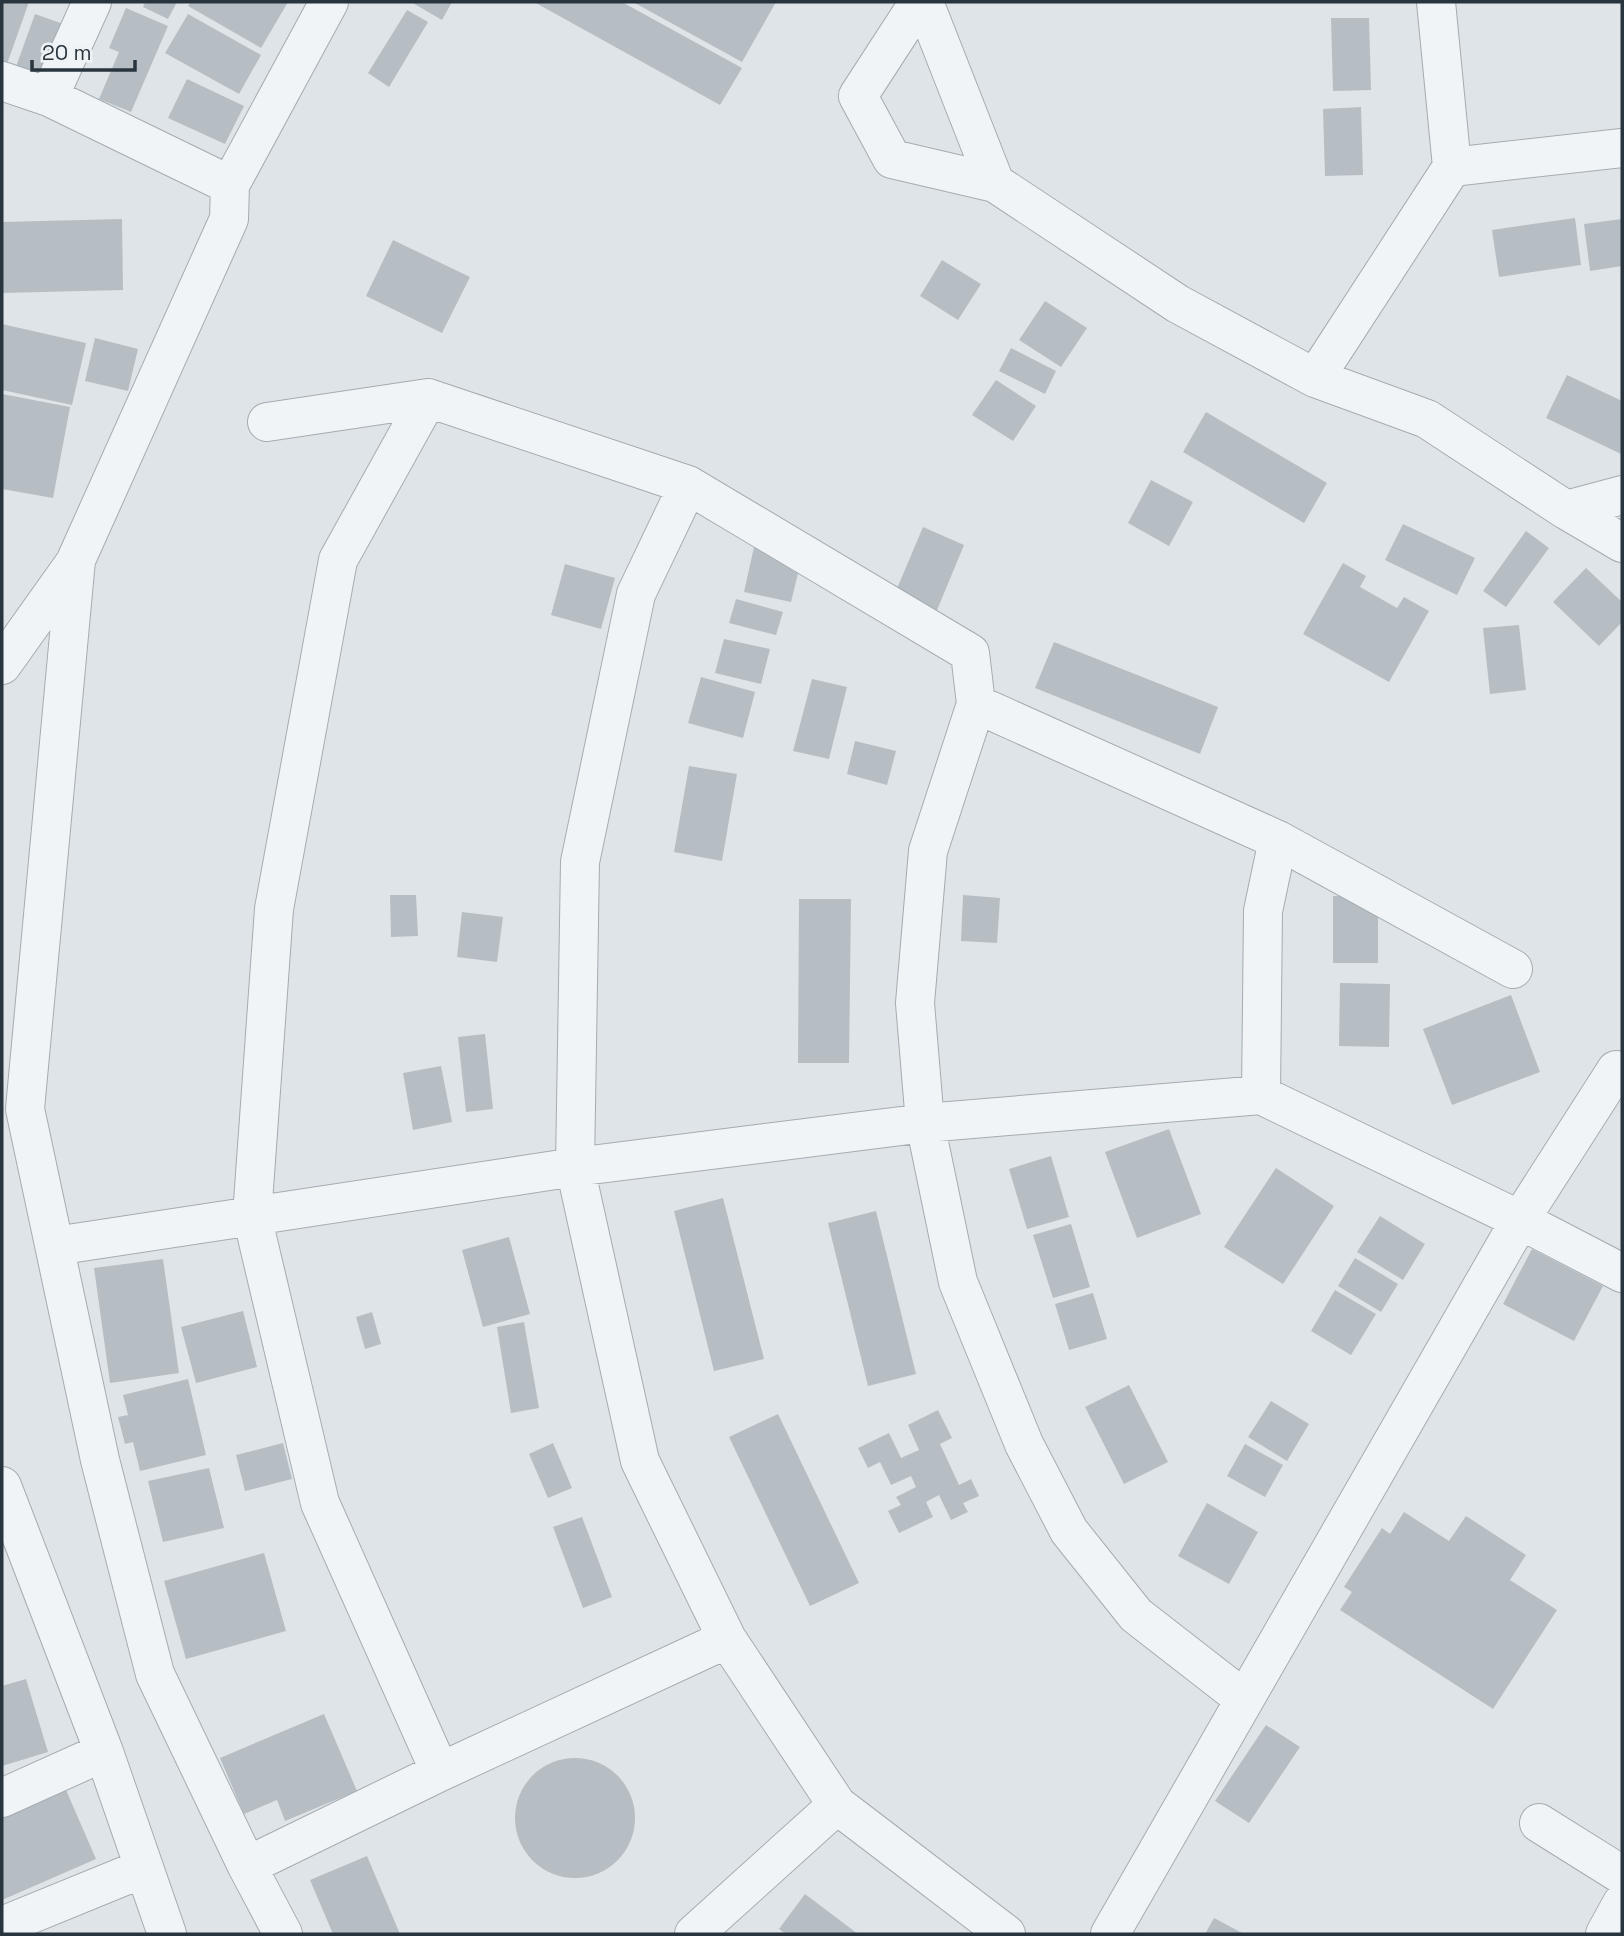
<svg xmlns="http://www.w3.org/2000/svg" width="1624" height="1936" viewBox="0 0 1624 1936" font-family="'Space Grotesk',sans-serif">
<rect width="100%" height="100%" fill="#dfe4e8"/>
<path fill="#b6bec4" d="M 3,2 L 29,2 L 2,78 L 2,7 Z
M 145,2 L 177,2 L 168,19 L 143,7 Z
M 191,2 L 288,2 L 261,48 L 188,6 Z
M 411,2 L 452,2 L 442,20 Z
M 534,2 L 622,2 L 742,68 L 720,105 Z
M 633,2 L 776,2 L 742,62 Z
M 126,8 L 168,26 L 131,112 L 99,99 L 119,52 L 109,48 Z
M 407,10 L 428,22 L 389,87 L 368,73 Z
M 35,14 L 69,26 L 49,84 L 14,72 Z
M 188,14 L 261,55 L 239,94 L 165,53 Z
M 1331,18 L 1369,18 L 1371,90 L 1333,91 Z
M 187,79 L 244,106 L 225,144 L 168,118 Z
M 1361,107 L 1363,175 L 1325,176 L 1323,109 Z
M 1575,218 L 1581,265 L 1499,277 L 1492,230 Z
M 122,219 L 123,290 L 2,293 L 2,222 Z
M 1622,219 L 1622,266 L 1590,271 L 1584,224 Z
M 393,240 L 470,277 L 442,333 L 366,296 Z
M 942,260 L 981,284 L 958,320 L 920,296 Z
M 1045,301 L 1087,328 L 1061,367 L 1019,340 Z
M 2,324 L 86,343 L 72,405 L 2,390 Z
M 95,338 L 138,349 L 128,391 L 85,381 Z
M 1011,348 L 1056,371 L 1045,394 L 999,371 Z
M 1567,375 L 1622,401 L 1621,454 L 1546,418 Z
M 996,380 L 1036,406 L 1013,441 L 972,415 Z
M 2,394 L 70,407 L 53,498 L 2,489 Z
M 1206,412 L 1327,483 L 1304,523 L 1183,452 Z
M 1151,480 L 1193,502 L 1169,546 L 1128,523 Z
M 1403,524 L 1475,558 L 1457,595 L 1385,560 Z
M 923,527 L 964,545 L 935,615 L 893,598 Z
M 1526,531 L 1549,548 L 1506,607 L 1483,591 Z
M 754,547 L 802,557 L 791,602 L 744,592 Z
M 1343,563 L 1366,576 L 1360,587 L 1397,608 L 1404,597 L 1429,611 L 1389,682 L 1303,634 Z
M 565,564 L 615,578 L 601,629 L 551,615 Z
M 1586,568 L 1622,602 L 1622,622 L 1599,646 L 1553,602 Z
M 736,599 L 783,612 L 776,635 L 729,623 Z
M 1519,625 L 1526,690 L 1490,694 L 1483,628 Z
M 724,639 L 770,649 L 761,684 L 715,673 Z
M 1054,642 L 1218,707 L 1200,754 L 1035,688 Z
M 701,677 L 755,692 L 743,738 L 688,723 Z
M 812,679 L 847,687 L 829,759 L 793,751 Z
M 855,741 L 896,751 L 887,785 L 847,774 Z
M 689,766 L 737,774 L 722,861 L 674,852 Z
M 390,895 L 416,895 L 418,936 L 391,937 Z
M 963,895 L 1000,898 L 997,943 L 961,941 Z
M 1333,896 L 1378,896 L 1378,963 L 1333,963 Z
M 799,899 L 851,899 L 849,1063 L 798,1063 Z
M 462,912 L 503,917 L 497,962 L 457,957 Z
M 1340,983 L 1390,984 L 1389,1047 L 1339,1046 Z
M 1511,995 L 1540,1072 L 1452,1105 L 1423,1029 Z
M 485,1034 L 493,1109 L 466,1112 L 458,1037 Z
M 441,1066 L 452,1122 L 413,1130 L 403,1073 Z
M 1169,1129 L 1201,1214 L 1137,1238 L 1105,1152 Z
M 1051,1156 L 1069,1217 L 1027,1229 L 1009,1169 Z
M 1276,1168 L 1334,1206 L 1283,1284 L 1224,1247 Z
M 723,1198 L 764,1359 L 714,1371 L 674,1211 Z
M 876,1211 L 916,1374 L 868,1386 L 828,1223 Z
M 1380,1216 L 1425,1244 L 1403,1280 L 1357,1252 Z
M 1071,1224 L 1090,1287 L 1053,1298 L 1033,1235 Z
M 509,1237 L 530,1314 L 483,1327 L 462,1250 Z
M 1532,1249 L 1603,1286 L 1574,1341 L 1503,1304 Z
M 1355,1258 L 1398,1284 L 1381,1312 L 1338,1286 Z
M 163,1259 L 179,1373 L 110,1383 L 94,1268 Z
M 1335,1290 L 1376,1314 L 1351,1355 L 1311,1331 Z
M 1093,1293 L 1107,1339 L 1069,1350 L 1055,1304 Z
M 243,1311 L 257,1367 L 196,1383 L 181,1327 Z
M 372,1312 L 381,1344 L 365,1349 L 356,1317 Z
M 524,1322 L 539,1408 L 511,1413 L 497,1327 Z
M 188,1379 L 206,1455 L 140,1471 L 133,1442 L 125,1444 L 118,1417 L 128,1415 L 123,1395 Z
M 1129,1385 L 1168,1462 L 1124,1484 L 1085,1407 Z
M 1271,1401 L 1309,1424 L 1287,1461 L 1248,1437 Z
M 938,1410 L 952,1438 L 940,1444 L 959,1485 L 971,1479 L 979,1496 L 963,1503 L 968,1512 L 951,1520 L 939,1495 L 926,1502 L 933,1517 L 899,1533 L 888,1511 L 901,1505 L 896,1497 L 916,1487 L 911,1476 L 891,1485 L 880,1462 L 868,1468 L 858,1448 L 889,1433 L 901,1458 L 919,1450 L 908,1425 Z
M 778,1414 L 859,1583 L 810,1606 L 729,1437 Z
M 283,1443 L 292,1479 L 245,1491 L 236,1455 Z
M 553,1443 L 572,1488 L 548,1498 L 529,1454 Z
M 1245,1444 L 1283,1465 L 1265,1497 L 1227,1476 Z
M 209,1468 L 224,1528 L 163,1542 L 148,1481 Z
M 1207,1503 L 1258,1532 L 1229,1584 L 1178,1556 Z
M 1404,1512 L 1449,1541 L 1466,1516 L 1526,1555 L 1510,1580 L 1557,1610 L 1493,1709 L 1340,1610 L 1352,1592 L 1344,1587 L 1382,1528 L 1390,1534 Z
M 582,1517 L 612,1597 L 583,1608 L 553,1527 Z
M 264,1553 L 286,1631 L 186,1659 L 164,1581 Z
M 26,1679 L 48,1752 L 2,1766 L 2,1686 Z
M 324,1714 L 357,1791 L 285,1821 L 277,1800 L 244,1814 L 220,1758 Z
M 1266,1725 L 1300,1747 L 1249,1823 L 1215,1801 Z
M515 1818a60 60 0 1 1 120 0a60 60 0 1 1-120 0Z
M 63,1783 L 96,1859 L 2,1900 L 2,1810 Z
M 367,1856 L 400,1934 L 333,1934 L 310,1880 Z
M 805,1894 L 858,1934 L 786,1934 L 779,1929 Z
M 1214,1918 L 1244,1934 L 1205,1934 Z"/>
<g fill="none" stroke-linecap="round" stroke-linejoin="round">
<defs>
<path id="minor" d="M 919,2 L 858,96 L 892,159 L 995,183 L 1178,304 L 1315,378 L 1427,419 L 1566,510 L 1622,543
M 924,2 L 995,183
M 2,81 L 49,97 L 230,185
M 49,97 L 92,2
M 1452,167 L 1622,148
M 1315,378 L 1452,167 L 1436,2
M 428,398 L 338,560 L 274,909 L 252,1216 L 320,1503 L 440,1772
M 267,422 L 428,398 L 688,485 L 970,653 L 976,704 L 928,851 L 915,1003 L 925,1123 L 958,1282 L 1024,1444 L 1069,1531 L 1136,1615 L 1244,1699
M 688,485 L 636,594 L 580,862 L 575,1167 L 640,1461 L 727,1639 L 837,1805 L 1006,1934
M 1566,510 L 1622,495
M 2,665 L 76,561
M 976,704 L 1278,840 L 1513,969
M 1261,1095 L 1263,911 L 1278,840
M 55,1246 L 575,1167 L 925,1123 L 1261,1095 L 1520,1220 L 1622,1273
M 2,1486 L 104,1752 L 167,1934
M 2,1798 L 104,1752
M 1539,1823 L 1622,1875
M 247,1866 L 440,1772 L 727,1639
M 2,1926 L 144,1868
M 283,1934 L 247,1866 L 155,1674 L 100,1460 L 25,1109 L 76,560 L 229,219 L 230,185 L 329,2
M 694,1934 L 837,1805
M 1110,1934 L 1520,1220 L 1616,1070
M 1605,1934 L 1622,1903"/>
</defs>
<use href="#minor" stroke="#a4acb2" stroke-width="40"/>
<use href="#minor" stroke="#f1f4f6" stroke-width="38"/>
</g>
<rect width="1624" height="1936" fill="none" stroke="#28343e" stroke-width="7"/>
<path d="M32 60v10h103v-10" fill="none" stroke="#28343e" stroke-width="3.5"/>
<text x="42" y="60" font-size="21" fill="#28343e" stroke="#eef2f5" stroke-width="5" paint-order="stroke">20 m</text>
</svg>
